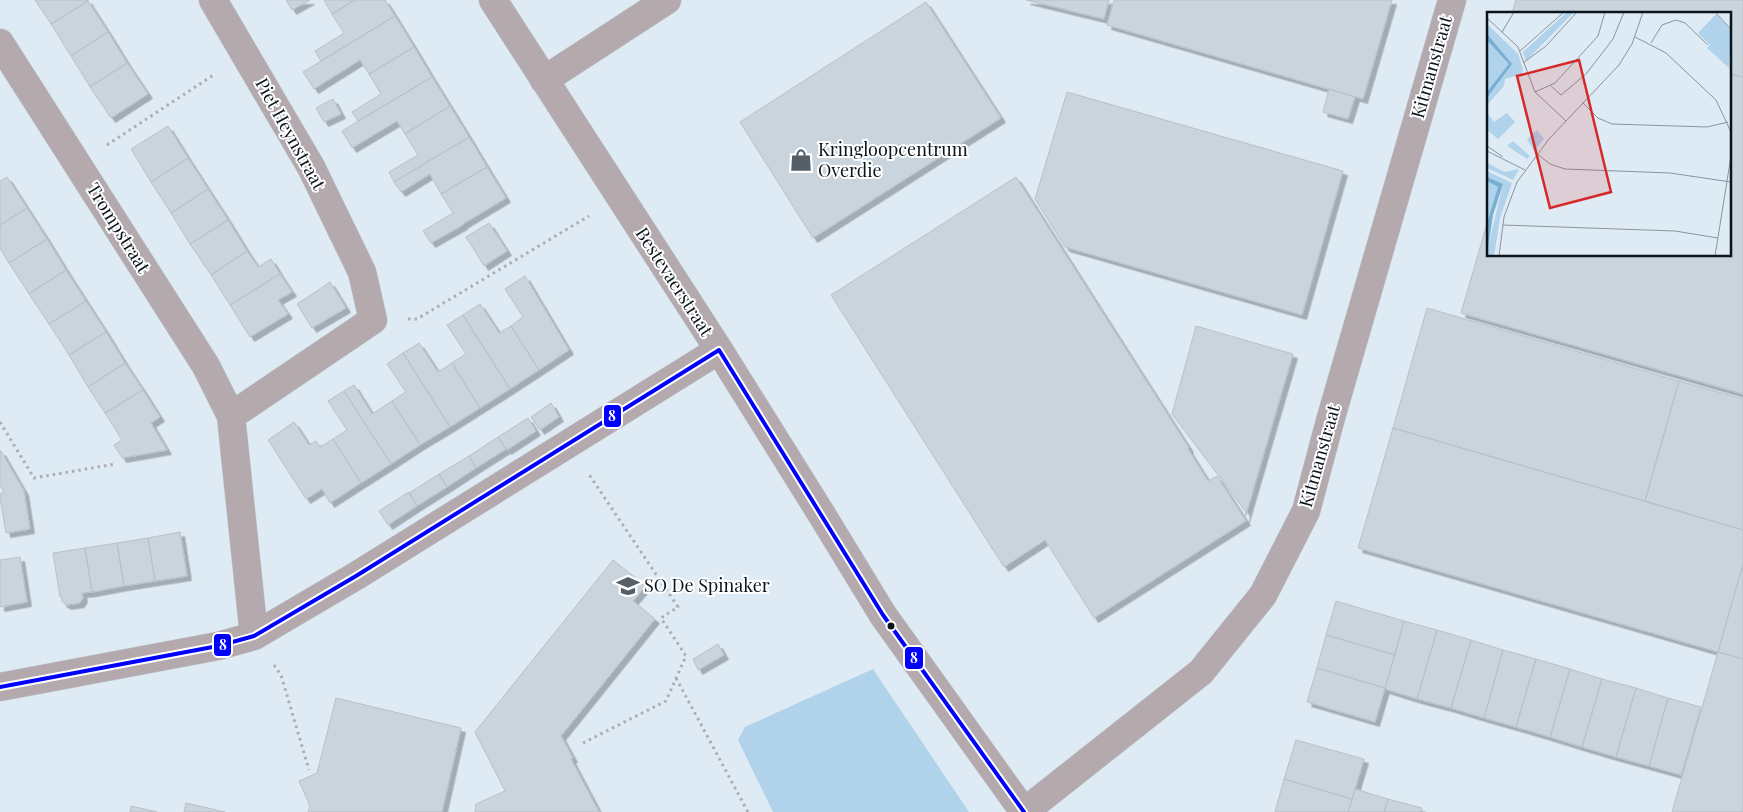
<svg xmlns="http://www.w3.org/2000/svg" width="1743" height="812" viewBox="0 0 1743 812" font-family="'Playfair Display',serif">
<defs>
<filter id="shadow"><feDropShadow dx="4.5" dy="4.5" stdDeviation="0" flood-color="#0004"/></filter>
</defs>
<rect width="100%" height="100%" fill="#deebf4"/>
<path fill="#b0d2eb" d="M 873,669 L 969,812 L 773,812 L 738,740 L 745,727 Z"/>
<path fill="#c9d4dc" stroke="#b6c1ca" filter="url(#shadow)" d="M 35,0 L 88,0 L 88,1 L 51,24 Z
M 286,0 L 310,0 L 292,10 Z
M 324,0 L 355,0 L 332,14 Z
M 355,0 L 385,0 L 395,16 L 321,61 L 315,51 L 344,33 L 332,14 Z
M 1026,0 L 1109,0 L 1104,19 Z
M 1114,0 L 1392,0 L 1363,99 L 1107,25 Z
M 1516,0 L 1743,0 L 1743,77 L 1729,74 L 1729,14 L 1514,14 L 1512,13 Z
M 88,1 L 108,32 L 71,56 L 51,24 Z
M 926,2 L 1001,118 L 813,238 L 740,122 Z
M 395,16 L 414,47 L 369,74 L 360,60 L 314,89 L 303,72 Z
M 108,32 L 127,63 L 90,87 L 71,56 Z
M 414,47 L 432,77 L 358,121 L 352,112 L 381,94 L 369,74 Z
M 127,63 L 148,94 L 111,118 L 90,87 Z
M 1729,74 L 1743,77 L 1743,394 L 1461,313 L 1488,220 L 1488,255 L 1729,255 Z
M 432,77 L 450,106 L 405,134 L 397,121 L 352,148 L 342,131 Z
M 1329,89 L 1355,97 L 1348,119 L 1323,112 Z
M 1067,92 L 1343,171 L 1302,315 L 1065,247 L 1035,199 Z
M 333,99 L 341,114 L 324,122 L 316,108 Z
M 450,106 L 469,137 L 394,182 L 389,172 L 418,155 L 405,134 Z
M 168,126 L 188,158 L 151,182 L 131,149 Z
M 469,137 L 487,167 L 441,194 L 430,174 L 401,192 L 394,182 Z
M 188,158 L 208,189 L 171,213 L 151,182 Z
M 487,167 L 506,198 L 463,224 L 463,225 L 431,243 L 423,231 L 453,213 L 441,194 Z
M 7,177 L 27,208 L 0,225 L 0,181 Z
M 1016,177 L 1189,448 L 1188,449 L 1208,481 L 1217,476 L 1246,521 L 1094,618 L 1045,540 L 1004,567 L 831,295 Z
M 208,189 L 228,220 L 190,244 L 171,213 Z
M 27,208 L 47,239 L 9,263 L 0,248 L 0,225 Z
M 228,220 L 247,251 L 211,275 L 190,244 Z
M 489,223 L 507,251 L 484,266 L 466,237 Z
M 47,239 L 66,270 L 29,294 L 9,263 Z
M 247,251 L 258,267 L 271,259 L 280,274 L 230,305 L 211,275 Z
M 66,270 L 86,301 L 49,324 L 29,294 Z
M 280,274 L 292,292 L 278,300 L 288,314 L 250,337 L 230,305 Z
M 525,276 L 569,350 L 539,370 L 511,326 L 523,317 L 505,289 Z
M 330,282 L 346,308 L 312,328 L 297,304 Z
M 86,301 L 106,332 L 69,355 L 49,324 Z
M 480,304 L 499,333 L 511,326 L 539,370 L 510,389 L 463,315 Z
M 1427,308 L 1679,381 L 1645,501 L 1393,428 Z
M 463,315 L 510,389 L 480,408 L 452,363 L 466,354 L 447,325 Z
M 1196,326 L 1293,354 L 1245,518 L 1246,512 L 1172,414 Z
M 106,332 L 125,363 L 88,387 L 69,355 Z
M 419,343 L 438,372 L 452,363 L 480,408 L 450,427 L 403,353 Z
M 403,353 L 450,427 L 420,445 L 392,401 L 406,392 L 387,364 Z
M 125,363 L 143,390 L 105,413 L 88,387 Z
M 1679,381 L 1743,399 L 1743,530 L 1645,501 Z
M 354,385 L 372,414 L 392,401 L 420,445 L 391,464 L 344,391 Z
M 143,390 L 160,417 L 151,423 L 167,450 L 122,458 L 114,445 L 122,440 L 105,413 Z
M 344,391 L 391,464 L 361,483 L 333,439 L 347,430 L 328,401 Z
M 551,403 L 559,417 L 540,430 L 531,417 Z
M 528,418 L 536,431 L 507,450 L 498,437 Z
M 294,422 L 309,445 L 316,441 L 320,447 L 333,439 L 361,483 L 330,503 L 322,489 L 306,499 L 268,440 Z
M 1393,428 L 1743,530 L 1743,564 L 1718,652 L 1358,548 Z
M 498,437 L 506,449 L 476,468 L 469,456 Z
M 0,451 L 1,451 L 24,491 L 30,529 L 6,533 L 0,497 L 0,494 L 4,492 L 0,485 Z
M 469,456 L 476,468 L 447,487 L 439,474 Z
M 439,474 L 447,487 L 417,506 L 409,493 Z
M 409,492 L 417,506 L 388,525 L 379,511 Z
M 180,532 L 187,576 L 155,581 L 148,538 Z
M 148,538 L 155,581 L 124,586 L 117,543 Z
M 117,543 L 124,586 L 92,592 L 85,548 Z
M 85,548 L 92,592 L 82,593 L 83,598 L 80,603 L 67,605 L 62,602 L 62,597 L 60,597 L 53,553 Z
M 20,557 L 27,602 L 0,607 L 0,560 Z
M 613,560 L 646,586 L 633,601 L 655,619 L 561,736 L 573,758 L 571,759 L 599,812 L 475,812 L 476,804 L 505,791 L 475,732 Z
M 1743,564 L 1743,659 L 1718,652 Z
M 1336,601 L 1404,621 L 1395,655 L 1326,635 Z
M 1404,621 L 1437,630 L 1417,699 L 1385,689 Z
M 1437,630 L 1471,640 L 1451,708 L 1417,699 Z
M 1326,635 L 1395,655 L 1385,688 L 1317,668 Z
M 1471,640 L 1503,650 L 1484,718 L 1451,708 Z
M 718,644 L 724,655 L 698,670 L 693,659 Z
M 1503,650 L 1536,659 L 1516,727 L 1484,718 Z
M 1718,652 L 1743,659 L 1743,812 L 1672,812 Z
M 1536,659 L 1570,669 L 1550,737 L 1516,727 Z
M 1317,668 L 1385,688 L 1375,722 L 1307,702 Z
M 1570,669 L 1602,679 L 1582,747 L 1550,737 Z
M 1602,679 L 1636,688 L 1616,757 L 1582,747 Z
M 1636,688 L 1668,698 L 1649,766 L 1616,757 Z
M 336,698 L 461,728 L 442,812 L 308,812 L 310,806 L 299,781 L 317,773 Z
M 1668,698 L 1701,707 L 1681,775 L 1649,766 Z
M 1296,740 L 1364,759 L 1352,799 L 1284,779 Z
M 1284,779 L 1352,799 L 1348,812 L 1275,812 Z
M 1355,789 L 1388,799 L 1384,812 L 1348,812 Z
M 1388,799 L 1422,808 L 1420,812 L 1384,812 Z
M 186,803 L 225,812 L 184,812 Z
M 131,806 L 157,812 L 130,812 Z"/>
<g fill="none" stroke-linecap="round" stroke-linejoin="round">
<defs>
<path id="minor" d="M 213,0 L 311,167 L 362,272 L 373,320 L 231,416
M 493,0 L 719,350 L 822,515 L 883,615 L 1024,812
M 0,43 L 206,366 L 231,416 L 254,636
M 544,80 L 667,0
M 0,687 L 218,646 L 254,636 L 356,576 L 719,350
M 1024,812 L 1201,672 L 1263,595 L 1306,511 L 1330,421 L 1452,0"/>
</defs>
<use href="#minor" stroke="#bec8d0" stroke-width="29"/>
<path stroke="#afabb1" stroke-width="3" stroke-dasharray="2.5 4" stroke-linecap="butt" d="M 107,145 L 215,74
M 408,319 L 417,319 L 589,216
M 0,422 L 34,478 L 115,464
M 274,665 L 281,675 L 309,770
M 676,678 L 748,812
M 583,743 L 666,701 L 686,656 L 661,618 L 678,607 L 588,473"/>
<use href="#minor" stroke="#b4aaae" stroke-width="28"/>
<defs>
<path id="bus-1" d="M 0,687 L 218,646 L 254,636 L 356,576 L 719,350 L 883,615 L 1024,812"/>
</defs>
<use href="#bus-1" stroke="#fff" stroke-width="8"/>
<use href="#bus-1" stroke="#00f" stroke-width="4"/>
</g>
<defs>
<symbol id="shop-bare" viewBox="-9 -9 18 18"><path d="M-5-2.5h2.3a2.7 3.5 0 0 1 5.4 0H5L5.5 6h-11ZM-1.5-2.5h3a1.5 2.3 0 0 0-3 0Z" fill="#545f68" stroke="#fff" stroke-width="2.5" paint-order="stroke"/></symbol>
<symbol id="school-bare" viewBox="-9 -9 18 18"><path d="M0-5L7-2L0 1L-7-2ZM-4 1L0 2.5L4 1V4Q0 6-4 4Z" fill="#545f68" stroke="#fff" stroke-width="2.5" paint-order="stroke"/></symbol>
</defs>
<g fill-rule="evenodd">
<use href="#shop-bare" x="785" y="144" width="32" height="32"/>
<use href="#school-bare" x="612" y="570" width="32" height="32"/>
</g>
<circle fill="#09141c" stroke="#fff" stroke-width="2" cx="891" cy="626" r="4.5"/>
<g text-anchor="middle" stroke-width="4" stroke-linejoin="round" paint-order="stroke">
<g font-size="18" fill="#09141c" stroke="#fff">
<text transform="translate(1432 67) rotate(-74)" y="6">Kitmanstraat</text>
<text transform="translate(290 134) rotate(61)" y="6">Piet Heynstraat</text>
<text transform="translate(118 228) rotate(58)" y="6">Trompstraat</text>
<text transform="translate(674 282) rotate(57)" y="6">Bestevaerstraat</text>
<text transform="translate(1320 456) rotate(-74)" y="6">Kitmanstraat</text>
</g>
<g font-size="18" fill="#09141c" stroke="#fff" text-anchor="start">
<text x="818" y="156">Kringloopcentrum<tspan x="818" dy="21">Overdie</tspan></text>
<text x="644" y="592">SO De Spinaker</text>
</g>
</g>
<g transform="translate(1487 12)">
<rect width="244" height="244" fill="#deebf4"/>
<path d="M 80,0 L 87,0 L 39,49 L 36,40 ZM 229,2 L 244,18 L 242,56 L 220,36 L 223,33 L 211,21 ZM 0,12 L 31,42 L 36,57 L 35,62 L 18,67 L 17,74 L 0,93 L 0,101 L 7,110 L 20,101 L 28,110 L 11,127 L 0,118 L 0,86 L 14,68 L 0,83 ZM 50,118 L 57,127 L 47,139 L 40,127 ZM 26,129 L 43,144 L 40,147 L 20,134 ZM 0,151 L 18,160 L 32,157 L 26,168 L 0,156 ZM 0,159 L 25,171 L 13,206 L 7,244 L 0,244 L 2,231 L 16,172 L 0,165 ZM 0,169 L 11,175 L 0,217 Z" fill="#b0d2eb"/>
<path d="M 0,22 L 25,52 L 0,86 L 0,80 L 22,52 L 0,28 ZM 0,165 L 16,172 L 6,203 L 0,243 L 1,208 L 11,175 L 0,169 Z" fill="#78aed2"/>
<path fill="none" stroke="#89959e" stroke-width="1" d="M 228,0 L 244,17M 0,6 L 31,35 L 48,80 L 79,109M 15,20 L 27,0M 148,25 L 179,41 L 229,88 L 244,120M 164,31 L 175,13 L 189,8 L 198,11 L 221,33M 33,39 L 77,0M 36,51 L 59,34 L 90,0M 64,74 L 74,83 L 99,62 L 126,27 L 137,0M 48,80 L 68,71 L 111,24 L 118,0M 96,91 L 111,106 L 125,112 L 220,115 L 241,110M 0,134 L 16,145M 0,139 L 38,158M 49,141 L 63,152 L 78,157 L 183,161 L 244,170M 16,213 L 188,219 L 231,226M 12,244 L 17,205 L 30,170 L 62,127 L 132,53 L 145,32 L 156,0M 228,244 L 244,144"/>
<path fill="#d62828" fill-opacity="0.15" stroke="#d62828" stroke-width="2.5" d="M 92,48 L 124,180 L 63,196 L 30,64 Z"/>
<rect width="244" height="244" fill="none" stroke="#09141c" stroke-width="2.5"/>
</g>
<g stroke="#fff" stroke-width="2">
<rect x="603" y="404" width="19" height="24" rx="5" fill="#00f"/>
<rect x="213" y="633" width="19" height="24" rx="5" fill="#00f"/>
<rect x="904" y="646" width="20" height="24" rx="5" fill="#00f"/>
</g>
<g font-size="14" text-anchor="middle" font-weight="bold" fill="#fff">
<text x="612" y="421">8</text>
<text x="223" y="650">8</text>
<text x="914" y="663">8</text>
</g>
</svg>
